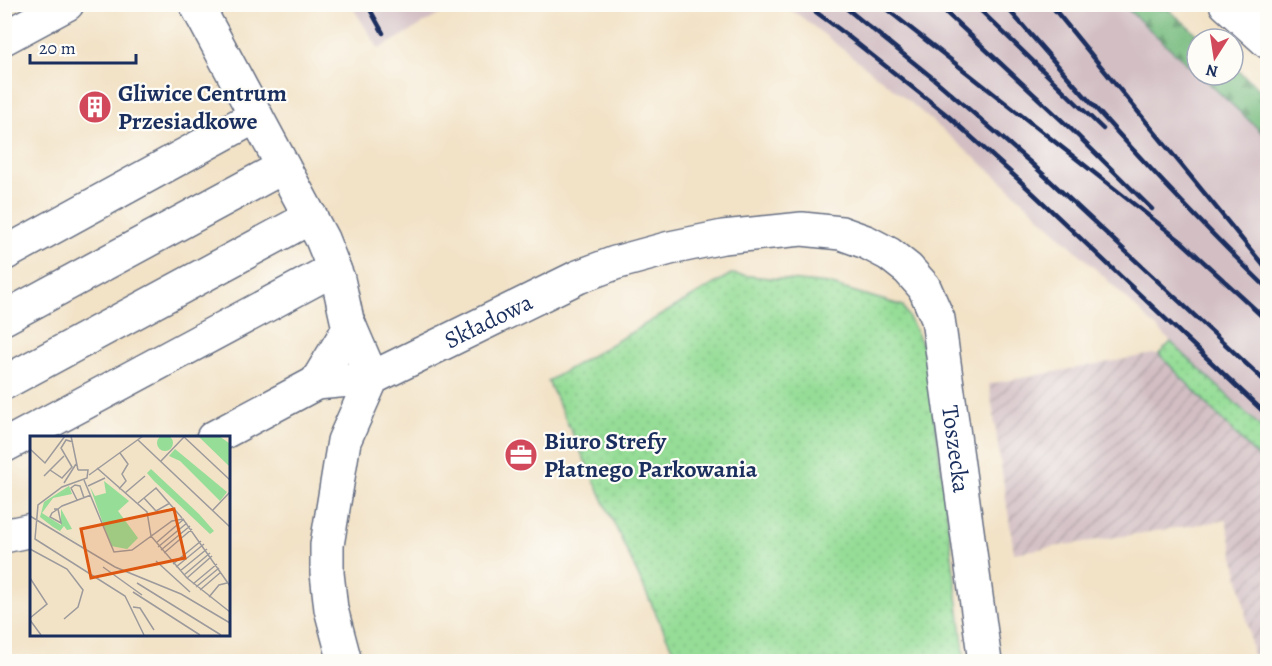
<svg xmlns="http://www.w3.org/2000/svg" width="1272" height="666" viewBox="0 0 1272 666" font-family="Alegreya,serif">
<defs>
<pattern id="industrial-furrows" width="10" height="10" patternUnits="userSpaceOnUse" patternTransform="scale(1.5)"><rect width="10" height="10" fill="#d2bec3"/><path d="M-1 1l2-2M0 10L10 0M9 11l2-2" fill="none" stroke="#aa9ba2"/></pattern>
<pattern id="green-dots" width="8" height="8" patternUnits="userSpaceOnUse" patternTransform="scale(1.5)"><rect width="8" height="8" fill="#96dd97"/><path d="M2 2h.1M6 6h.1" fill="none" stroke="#81be85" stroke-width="1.8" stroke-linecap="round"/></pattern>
<pattern id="forest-firs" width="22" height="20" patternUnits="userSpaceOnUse" patternTransform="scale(1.5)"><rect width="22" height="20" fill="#78bc80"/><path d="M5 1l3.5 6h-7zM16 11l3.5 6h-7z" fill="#62996c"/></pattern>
</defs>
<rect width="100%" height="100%" fill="#fdfcf7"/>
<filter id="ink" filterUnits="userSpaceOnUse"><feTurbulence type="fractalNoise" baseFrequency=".0167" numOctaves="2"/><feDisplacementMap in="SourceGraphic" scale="12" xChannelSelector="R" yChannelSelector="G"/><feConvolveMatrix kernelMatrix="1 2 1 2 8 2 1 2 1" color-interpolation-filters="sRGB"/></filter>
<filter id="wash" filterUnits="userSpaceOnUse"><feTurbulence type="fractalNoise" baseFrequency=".008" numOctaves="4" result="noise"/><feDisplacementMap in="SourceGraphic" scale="24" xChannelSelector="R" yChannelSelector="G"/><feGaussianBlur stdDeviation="1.35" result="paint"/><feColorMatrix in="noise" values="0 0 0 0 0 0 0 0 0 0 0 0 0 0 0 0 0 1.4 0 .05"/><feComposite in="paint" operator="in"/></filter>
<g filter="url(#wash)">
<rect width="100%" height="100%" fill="#f2e2c6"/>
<path fill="url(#industrial-furrows)" d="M 1153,354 L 1159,354 L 1267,467 L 1267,661 L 1254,661 L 1241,588 L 1226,520 L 1014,553 L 989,384 Z"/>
<path fill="#d2bec3" d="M 351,5 L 456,5 L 379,49 Z
M 782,5 L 1123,5 L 1197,73 L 1197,75 L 1200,75 L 1267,137 L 1267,433 L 1191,361 L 1101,274 L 1004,183 L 904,97 L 799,15 Z"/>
<path fill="url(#green-dots)" stroke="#58867a" stroke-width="1.5" d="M 731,274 L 828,284 L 903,306 L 927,353 L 965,661 L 678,661 L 548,381 Z
M 1171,342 L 1267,433 L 1267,467 L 1159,354 Z"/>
<path fill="url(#forest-firs)" stroke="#4a766f" stroke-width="1.5" d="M 1123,5 L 1163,5 L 1203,39 L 1197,39 L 1197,73 Z
M 1233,66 L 1267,96 L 1267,137 L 1200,75 L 1233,75 Z"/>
</g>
<g filter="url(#ink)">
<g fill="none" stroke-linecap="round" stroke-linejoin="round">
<defs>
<g id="minor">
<path d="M 196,4 L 322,239 L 338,279 L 347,320 L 372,378"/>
<path d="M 4,38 L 67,4"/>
<path d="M 4,254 L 256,116"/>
<path d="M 4,318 L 283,167"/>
<path d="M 4,383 L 311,217"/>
<path d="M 316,383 L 350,327"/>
<path d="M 213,438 L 316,383 L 372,378"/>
<path d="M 4,446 L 334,269"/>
<path d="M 4,536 L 32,530"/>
<path id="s1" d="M 345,662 L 331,609 L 327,573 L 327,545 L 344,441 L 372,378 L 578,277 L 615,263 L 670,248 L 723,237 L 802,229 L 841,233 L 866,242 L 889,254 L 908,269 L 924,287 L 938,319 L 985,662"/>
</g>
<path id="major" d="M 1226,4 L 1268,42"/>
</defs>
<use href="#minor" stroke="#666e82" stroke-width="36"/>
<use href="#major" stroke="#666e82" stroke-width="36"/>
<use href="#minor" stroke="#fff" stroke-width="33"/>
<use href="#major" stroke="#fff" stroke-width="33"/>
<path stroke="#1b2f5e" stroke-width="4.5" d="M 367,4 L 383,33
M 805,4 L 839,29 L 947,115 L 1019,180 L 1268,416
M 841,4 L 934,79 L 1031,163 L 1268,384
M 880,4 L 1182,242 L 1257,311
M 937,4 L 1071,129 L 1152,209
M 974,4 L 1103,129
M 1004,4 C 1089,102 1175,199 1268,289
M 1050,4 L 1268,271
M 1251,306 L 1268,322"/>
</g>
</g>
<defs>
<symbol id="building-disc" viewBox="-11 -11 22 22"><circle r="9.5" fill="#d1495b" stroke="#fdfcf7"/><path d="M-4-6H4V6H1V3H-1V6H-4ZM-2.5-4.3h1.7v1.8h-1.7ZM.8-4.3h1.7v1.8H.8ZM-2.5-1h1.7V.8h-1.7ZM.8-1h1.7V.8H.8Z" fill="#fff"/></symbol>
<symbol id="office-disc" viewBox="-11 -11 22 22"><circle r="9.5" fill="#d1495b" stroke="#fdfcf7"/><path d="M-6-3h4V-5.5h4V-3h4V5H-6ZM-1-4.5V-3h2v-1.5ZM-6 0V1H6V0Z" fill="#fff"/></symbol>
</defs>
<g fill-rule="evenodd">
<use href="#building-disc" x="76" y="88" width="38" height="38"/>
<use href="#office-disc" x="502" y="436" width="38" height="38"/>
</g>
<g text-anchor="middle" stroke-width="4.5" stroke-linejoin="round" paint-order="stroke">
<g font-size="24" font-weight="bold" fill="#1b2f5e" stroke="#fdfcf7" text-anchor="start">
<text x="118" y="101">Gliwice Centrum<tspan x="118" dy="28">Przesiadkowe</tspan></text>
<text x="544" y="449">Biuro Strefy<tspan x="544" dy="28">Płatnego Parkowania</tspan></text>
</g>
<g font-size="24" fill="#1b2f5e" stroke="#fdfcf7">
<text dy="8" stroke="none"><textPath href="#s1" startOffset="423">Składowa</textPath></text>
<text dy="8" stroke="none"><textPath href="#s1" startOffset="1059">Toszecka</textPath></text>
</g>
</g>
<g transform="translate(30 436)">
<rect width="200" height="200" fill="#f2e2c6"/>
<path d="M127 7a8 8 0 1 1 16 0a8 8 0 1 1-16 0ZM 168,0 L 189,0 L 199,7 L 199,30 ZM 145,13 L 197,56 L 190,65 L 150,25 L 139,20 ZM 121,33 L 169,78 L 184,95 L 180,98 L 124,45 L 117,37 ZM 74,45 L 99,65 L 88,75 L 108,102 L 97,113 L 81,110 L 60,51 L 65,60 L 76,57 ZM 39,50 L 42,58 L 23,62 L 12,77 L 31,89 L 31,73 L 42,93 L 37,94 L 34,90 L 30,95 L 63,115 L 23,91 L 10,81 L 14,66 Z" fill="#96dd97"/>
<path fill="none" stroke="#9c9a9c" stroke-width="1.5" d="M 41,0 L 48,34M 153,0 L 200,44M 108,4 L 200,91M 0,13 L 15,27 L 35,0M 131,25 L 154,1M 67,32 L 117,76 L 121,100M 20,34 L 32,42 L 42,31 L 31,12 L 36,4 L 43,6M 48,34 L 58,34 L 57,42 L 32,51 L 8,69 L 5,103 L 95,160 L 114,199M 59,39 L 113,0M 14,40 L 34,20M 54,44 L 84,116 L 102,114 L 142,85 L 153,83 L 200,150M 34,47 L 46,28M 58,50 L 75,42M 89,53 L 96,45 L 92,38 L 98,28 L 90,17M 95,57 L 115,40M 114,62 L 126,75 L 140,67M 47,64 L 41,52 L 45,49 L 50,50 L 54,62M 108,67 L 126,52 L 152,82M 24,73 L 28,73 L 31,87 L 20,81 L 22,77 L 28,73 L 32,70 L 61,59M 182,75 L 200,56M 0,80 L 85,131 L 151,158 L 200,187M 121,100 L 157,142 L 200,176M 126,107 L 154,83M 128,111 L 157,87M 0,113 L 37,133 L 53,154 L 48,171 L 34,183M 131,114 L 160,90M 134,117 L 162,93M 126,125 L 160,156M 143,128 L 171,105M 73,131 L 112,159M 146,131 L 174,108M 150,135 L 177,113M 154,139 L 180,117M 0,142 L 17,168 L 0,182M 157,142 L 182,120M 107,147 L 191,199M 163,148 L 187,128M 166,151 L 189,132M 170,154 L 191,136M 103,156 L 170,199M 179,161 L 189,149 L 197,147M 103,171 L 110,172 L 124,194M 0,184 L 11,199"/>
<path fill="#de5710" fill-opacity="0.15" stroke="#de5710" stroke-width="3" d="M 144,73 L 155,122 L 61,142 L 51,93 Z"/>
<rect width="200" height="200" fill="none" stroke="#1b2f5e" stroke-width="3"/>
</g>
<rect width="1272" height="666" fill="none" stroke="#fdfcf7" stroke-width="24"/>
<g transform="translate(1215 57) rotate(192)"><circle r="28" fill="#fdfcf7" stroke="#a3aaba" stroke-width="1.5"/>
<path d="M0-4.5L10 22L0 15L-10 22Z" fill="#d1495b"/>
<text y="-9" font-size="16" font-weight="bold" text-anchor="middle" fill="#1b2f5e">N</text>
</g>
<path d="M30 54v9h106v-9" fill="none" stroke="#1b2f5e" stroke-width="3"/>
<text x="39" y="54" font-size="18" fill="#1b2f5e" stroke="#fdfcf7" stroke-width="4.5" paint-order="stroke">20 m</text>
</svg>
